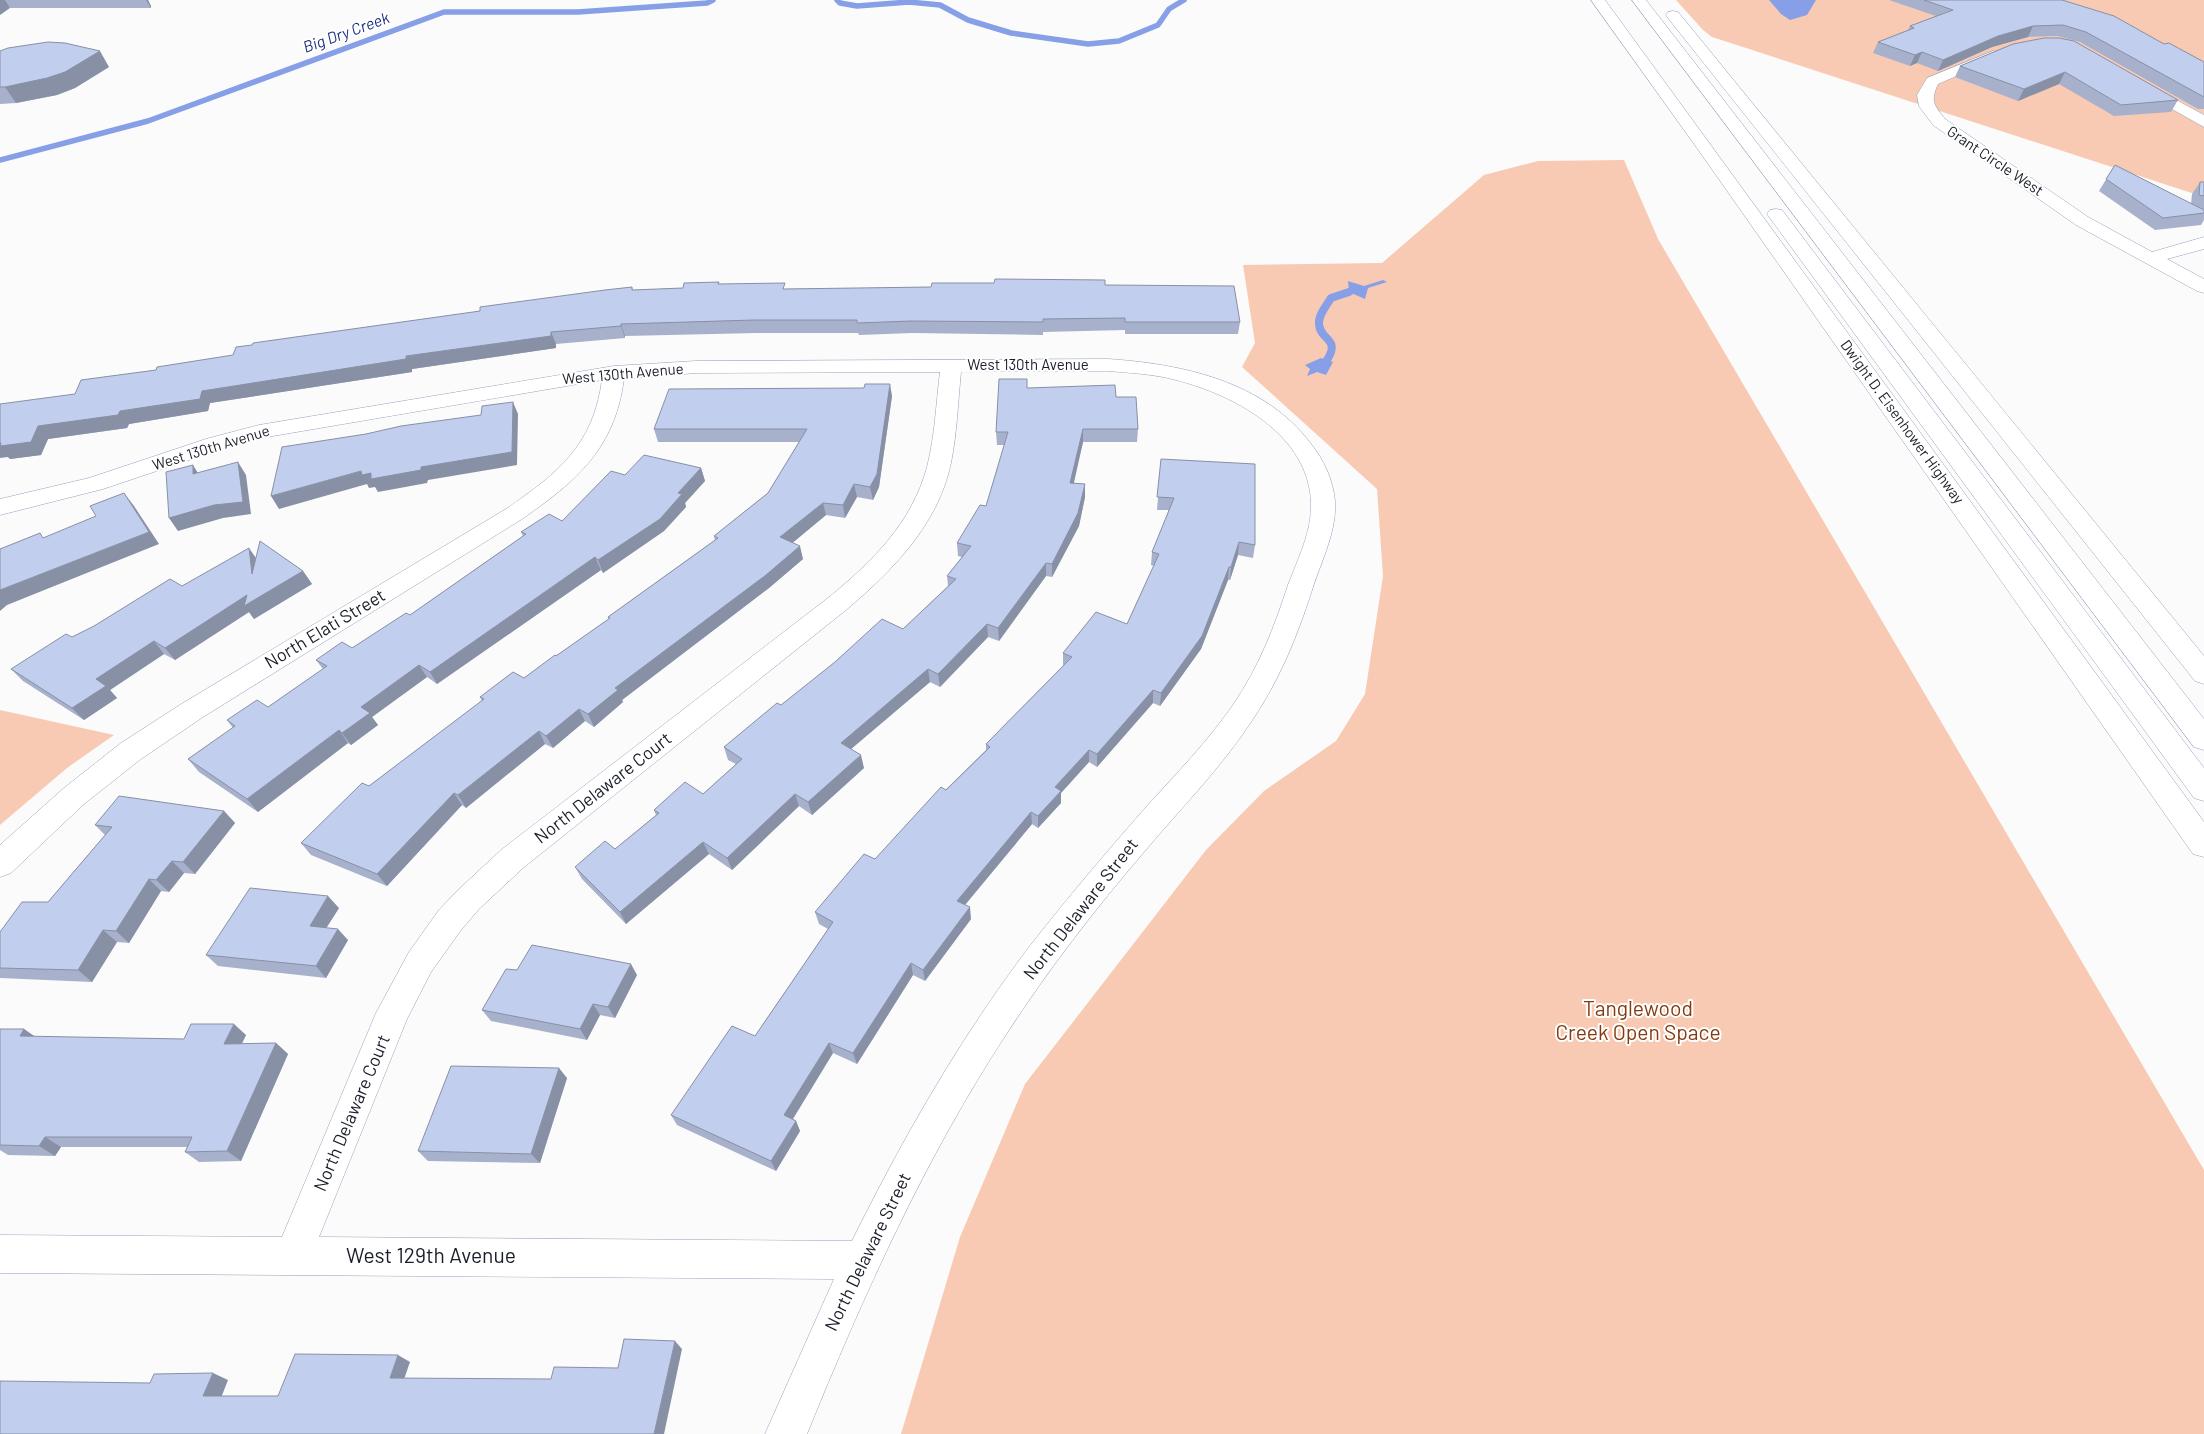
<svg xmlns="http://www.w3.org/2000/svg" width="2204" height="1434" viewBox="0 0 2204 1434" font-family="Barlow,sans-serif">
<rect width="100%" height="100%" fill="#fbfbfb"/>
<path fill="#f8cab3" d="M 1676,0 L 2204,0 L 2204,197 L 1712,37 L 1703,30 Z
M 1624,160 L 1658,239 L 2204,1170 L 2204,1434 L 901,1434 L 960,1237 L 1025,1084 L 1206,850 L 1264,791 L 1336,741 L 1365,694 L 1383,576 L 1377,489 L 1242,367 L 1255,343 L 1243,265 L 1382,263 L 1484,175 L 1538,161 Z
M 0,710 L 114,735 L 67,768 L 0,825 Z"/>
<path fill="#869fe7" d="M 1769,0 L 1816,0 L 1807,15 L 1790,20 L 1781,14 Z
M 1383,280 L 1387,282 L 1368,288 L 1365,299 L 1349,292 L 1348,281 L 1364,286 Z
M 1321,358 L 1333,362 L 1326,375 L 1317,372 L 1307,376 L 1310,369 L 1305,365 Z"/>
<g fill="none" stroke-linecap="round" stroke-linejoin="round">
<path stroke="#869fe7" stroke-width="5.5" d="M 837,0 L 840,3 L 857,6 L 909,2 L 940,5 L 968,20 L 1011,33 L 1088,44 L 1119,41 L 1158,25 L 1169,9 L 1184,0
M 0,160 L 148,121 L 444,12 L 578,12 L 707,3 L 713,0"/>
<path stroke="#869fe7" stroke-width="8" d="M 1327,360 C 1341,338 1320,341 1319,324 C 1318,315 1327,305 1331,298 L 1349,292"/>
<defs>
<path id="street" d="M 1993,51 L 1998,52 L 2000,55 L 1998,58 L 1938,84 C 1930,101 1934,105 1945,119 L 2088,217 L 2152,252 L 2204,237 L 2204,249 L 2167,259 L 2204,279 L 2204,293 L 2197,291 L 2076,225 L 1933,125 L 1919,106 L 1917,95 L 1927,78 Z
M 2143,82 L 2204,115 L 2204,127 L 2138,90 L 2135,87 L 2138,84 Z
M 1108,359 C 1182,364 1264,381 1311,444 C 1324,460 1333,480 1335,501 C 1337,530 1322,560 1313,587 C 1298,634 1281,677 1253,719 C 1222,767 1181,808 1144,852 C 1095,909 1048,970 1007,1033 C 925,1158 863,1296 807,1434 L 765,1434 L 834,1279 L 0,1273 L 0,1235 L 282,1237 L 376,1013 L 409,952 L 439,910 L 457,891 L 501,850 L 828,598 C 872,562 912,523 927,467 C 935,436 936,403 940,372 L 696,373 L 624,379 C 615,448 577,481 522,519 L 203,717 L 141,759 L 84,804 L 11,873 L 0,877 L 0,845 L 64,788 L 121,743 L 183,703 L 506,509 C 558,473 593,446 602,380 L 261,438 L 222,449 L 103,489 L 0,515 L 0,499 L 89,478 L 206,439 L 259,425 L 614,366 L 696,361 ZM 1108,371 C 1131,373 1154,374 1176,380 C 1235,395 1309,435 1311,503 C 1312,531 1298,559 1288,585 C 1274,628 1259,667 1233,705 C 1208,741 1177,773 1148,805 C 1108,850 1070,895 1033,942 C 962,1035 904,1136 852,1241 L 319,1237 L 407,1019 L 431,972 L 461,930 L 479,909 L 523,868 L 846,610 C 892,571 938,525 951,463 C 957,433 958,402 961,372 Z"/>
<path id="highway" d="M 1591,0 L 1605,0 L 2204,822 L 2204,857 L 2193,854 L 1697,148 Z
M 1632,0 L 1646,0 L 2204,719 L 2204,750 L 2194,747 Z
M 1673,11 L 1678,12 L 2204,656 L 2204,684 L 2195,681 L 1668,18 L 1666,15 L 1668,12 Z
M 1776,209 L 1782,210 L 2204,768 L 2204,801 L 2194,798 L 1770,218 L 1767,214 L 1770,210 Z"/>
</defs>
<use href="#street" stroke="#95a0be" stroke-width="1"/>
<use href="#highway" stroke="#95a0be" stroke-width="1"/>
<use href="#street" fill="#fff" fill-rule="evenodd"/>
<use href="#highway" fill="#fff" fill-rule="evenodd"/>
</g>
<path fill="#a7b1cc" d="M 0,0 L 148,0 L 151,6 L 151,8 L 10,8 Z
M 1889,0 L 2062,0 L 2164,44 L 2204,62 L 2204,109 L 2198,109 L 2080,42 L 2057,36 L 2028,37 L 1992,47 L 1938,71 L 1917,63 L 1910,66 L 1873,53 L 1878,42 L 1908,30 L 1910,26 L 1936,16 Z
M 2013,44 L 2178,100 L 2171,112 L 2114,116 L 2059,84 L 2018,101 L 1955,77 L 1960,66 Z
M 0,51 L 109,67 L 75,88 L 57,95 L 16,103 L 0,104 Z
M 2115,165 L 2191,204 L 2192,194 L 2200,182 L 2204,182 L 2204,209 L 2201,209 L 2204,210 L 2204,220 L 2201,225 L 2155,230 L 2099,191 Z
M 719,282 L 719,284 L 786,289 L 1105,285 L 1240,322 L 1238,334 L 1125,334 L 1125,330 L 1043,332 L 1043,335 L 912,333 L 859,335 L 858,333 L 757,333 L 625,336 L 625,338 L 556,344 L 556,348 L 412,369 L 412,372 L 210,403 L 208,411 L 129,424 L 127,428 L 48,439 L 41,455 L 10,459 L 8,457 L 75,394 L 156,370 L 233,355 L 480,311 L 632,287 L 633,290 L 683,288 Z
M 1028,388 L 1116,397 L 1138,429 L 1137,442 L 1083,442 L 1073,483 L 1085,484 L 1085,497 L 1079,526 L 1052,577 L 1046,576 L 999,641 L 988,637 L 940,687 L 930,682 L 851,749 L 864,768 L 812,815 L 799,806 L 732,870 L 709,854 L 626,924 L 582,879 L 575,867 L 615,849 L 656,815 L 654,810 L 703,794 L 736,764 L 728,760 L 724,747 L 781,705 L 903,629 L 948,586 L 947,576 L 962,557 L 958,556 L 957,543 L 986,506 L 1005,445 L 997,445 L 996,432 Z
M 892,396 L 879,487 L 873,500 L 857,497 L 845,518 L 826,515 L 792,543 L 803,559 L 769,588 L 622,700 L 623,702 L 594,727 L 585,721 L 553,748 L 545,744 L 466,808 L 462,805 L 387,886 L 311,855 L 301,843 L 369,786 L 482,701 L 480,697 L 524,678 L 609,619 L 608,617 L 715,540 L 714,536 L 768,493 L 799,442 L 658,442 L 654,429 Z
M 1161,459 L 1255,545 L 1253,558 L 1238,555 L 1230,580 L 1228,580 L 1201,649 L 1160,706 L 1153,703 L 1097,767 L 1089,762 L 1061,793 L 1061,803 L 1038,828 L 1032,824 L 965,905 L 971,919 L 925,981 L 913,975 L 857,1064 L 833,1053 L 793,1119 L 796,1121 L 800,1131 L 776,1171 L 677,1125 L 671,1115 L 755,1036 L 828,929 L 819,924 L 815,912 L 875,859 L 986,750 L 986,744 L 1063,666 L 1063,653 L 1127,624 L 1154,566 L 1151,565 L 1152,552 L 1169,510 L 1157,510 Z
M 701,468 L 705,481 L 685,503 L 686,507 L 664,531 L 603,573 L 601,570 L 437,684 L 427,677 L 372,717 L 378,725 L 351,745 L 348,743 L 258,812 L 199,772 L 188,759 L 233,728 L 227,720 L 268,707 L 323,669 L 316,660 L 352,648 L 410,615 L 523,536 L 521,532 L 562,521 L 625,475 Z
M 303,571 L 312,584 L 254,619 L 249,612 L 175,660 L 164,654 L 110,690 L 117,698 L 84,720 L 23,681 L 11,669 L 72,637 L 182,586 Z
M 224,811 L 235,823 L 195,874 L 184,873 L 169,892 L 161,891 L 129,943 L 117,942 L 92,982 L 0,978 L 0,932 L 48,902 L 105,835 L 95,825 Z
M 339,908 L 326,928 L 348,940 L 326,978 L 218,966 L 206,955 Z
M 517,970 L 637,975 L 615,1018 L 600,1015 L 587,1040 L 491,1021 L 482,1010 Z
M 0,1029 L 24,1029 L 34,1037 L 184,1039 L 246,1035 L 242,1044 L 276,1043 L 288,1054 L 241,1161 L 199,1162 L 185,1152 L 188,1147 L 61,1147 L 55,1156 L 8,1155 L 0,1150 Z
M 567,1078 L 540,1163 L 428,1161 L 418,1151 Z"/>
<path fill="#8890a6" d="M 0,0 L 5,0 L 10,8 L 0,15 Z
M 146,0 L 148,0 L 151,6 L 151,8 Z
M 2033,26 L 2028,37 L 1992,47 L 1938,71 L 1943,60 L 1998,36 Z
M 100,51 L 109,67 L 75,88 L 57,95 L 16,103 L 5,87 Z
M 1922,52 L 1917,63 L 1910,66 L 1915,55 Z
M 2065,72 L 2059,84 L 2018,101 L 2024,89 Z
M 621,324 L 625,336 L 625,338 L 621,326 Z
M 551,332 L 556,344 L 556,348 L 412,369 L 412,372 L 210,403 L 208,411 L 129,424 L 127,428 L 48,439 L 41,455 L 10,459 L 8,457 L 0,458 L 0,443 L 38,426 L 120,411 L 202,391 Z
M 890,384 L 892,396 L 879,487 L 873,500 L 870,487 Z
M 513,402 L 518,414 L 517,465 L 428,480 L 427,483 L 378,492 L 375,487 L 369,488 L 367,484 L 279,509 L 271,496 L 361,471 L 371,473 L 421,467 Z
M 1083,429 L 1083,442 L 1071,496 L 1070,483 Z
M 238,462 L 246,475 L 251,514 L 223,518 L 178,531 L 169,518 Z
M 193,465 L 201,478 L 193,474 Z
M 701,468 L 705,481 L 685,503 L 686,507 L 664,531 L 603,573 L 598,560 L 678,493 Z
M 854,484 L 857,497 L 845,518 L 843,505 Z
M 1085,484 L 1085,497 L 1079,526 L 1052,577 L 1052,564 Z
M 124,493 L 134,506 L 159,544 L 7,605 L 0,611 L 0,590 L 149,532 Z
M 823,503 L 826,515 L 784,550 L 780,537 Z
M 1239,542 L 1238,555 L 1230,580 L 1231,567 Z
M 800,546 L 803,559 L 769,588 L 622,700 L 623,702 L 594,727 L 588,714 L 615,688 Z
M 249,548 L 258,561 L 252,574 Z
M 595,557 L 601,570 L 437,684 L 430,672 Z
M 1046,563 L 1046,576 L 999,641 L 998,628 Z
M 1229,567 L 1228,580 L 1201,649 L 1160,706 L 1161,693 Z
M 303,571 L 312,584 L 254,619 L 249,612 L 175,660 L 165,648 L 247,595 Z
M 987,624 L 988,637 L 940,687 L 938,674 Z
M 154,641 L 164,654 L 110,690 L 117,698 L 84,720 L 72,708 L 96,679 Z
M 419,665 L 427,677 L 372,717 L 378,725 L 351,745 L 342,733 L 361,707 Z
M 928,669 L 930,682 L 844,755 L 841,743 Z
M 1153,690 L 1153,703 L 1097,767 L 1097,754 Z
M 579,709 L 585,721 L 553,748 L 546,736 Z
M 339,730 L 348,743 L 258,812 L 247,799 Z
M 539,731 L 545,744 L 466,808 L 458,795 Z
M 1089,750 L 1089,762 L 1061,793 L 1061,803 L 1038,828 L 1038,816 L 1055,787 Z
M 861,755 L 864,768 L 812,815 L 808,802 Z
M 454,793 L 462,805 L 387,886 L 377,874 Z
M 795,794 L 799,806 L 732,870 L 727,858 Z
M 224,811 L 235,823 L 195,874 L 183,862 Z
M 1031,812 L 1032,824 L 959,912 L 957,901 Z
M 703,842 L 709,854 L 626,924 L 620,912 Z
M 172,861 L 184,873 L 169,892 L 156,880 Z
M 149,879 L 161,891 L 129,943 L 116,931 Z
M 328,896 L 339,908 L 320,938 L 310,926 Z
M 970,907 L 971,919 L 925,981 L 923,970 Z
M 338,929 L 348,940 L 326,978 L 316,966 Z
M 103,930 L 117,942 L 92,982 L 78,970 Z
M 911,963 L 913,975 L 857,1064 L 853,1053 Z
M 631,964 L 637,975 L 615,1018 L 608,1007 Z
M 593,1004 L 600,1015 L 587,1040 L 580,1029 Z
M 234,1024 L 246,1035 L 236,1055 L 224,1044 Z
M 24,1029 L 40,1040 L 20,1036 Z
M 276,1043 L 288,1054 L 241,1161 L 227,1151 Z
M 829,1043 L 833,1053 L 789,1125 L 784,1115 Z
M 559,1068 L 567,1078 L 540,1163 L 531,1154 Z
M 796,1121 L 800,1131 L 776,1171 L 771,1161 Z
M 45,1137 L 61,1147 L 55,1156 L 39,1146 Z
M 675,1341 L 682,1349 L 664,1434 L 654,1434 Z
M 398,1355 L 410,1362 L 402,1385 L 390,1378 Z
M 213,1373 L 228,1380 L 219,1403 L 203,1396 Z"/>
<path fill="#c2ceed" stroke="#8890a6" d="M 1924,0 L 2062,0 L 2114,16 L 2164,44 L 2169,43 L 2204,62 L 2204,97 L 2086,32 L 2063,25 L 2033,26 L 1998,36 L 1943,60 L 1922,52 L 1915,55 L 1878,42 L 1914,28 L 1910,26 L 1953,10 Z
M 2044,38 L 2059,38 L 2074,41 L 2178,100 L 2121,105 L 2065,72 L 2024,89 L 1960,66 L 2013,44 Z
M 48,42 L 65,43 L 100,51 L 65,72 L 47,78 L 5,87 L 0,87 L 0,51 L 8,48 Z
M 2115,165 L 2204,210 L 2204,213 L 2163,218 L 2106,179 Z
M 2200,182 L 2204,182 L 2204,196 L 2199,195 Z
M 995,279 L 1105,280 L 1105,285 L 1234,286 L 1240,322 L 1125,322 L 1125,318 L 1043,319 L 1043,322 L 911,321 L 857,323 L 857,320 L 754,320 L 621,324 L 621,326 L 551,332 L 551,336 L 406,356 L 406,359 L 202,391 L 200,399 L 120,411 L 118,415 L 38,426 L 31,442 L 0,446 L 1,443 L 0,443 L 0,404 L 75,394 L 81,380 L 156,370 L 157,367 L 233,355 L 236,347 L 252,345 L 253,343 L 480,311 L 480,307 L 605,290 L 632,287 L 632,290 L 683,288 L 684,283 L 719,282 L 718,284 L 785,283 L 783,289 L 931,287 L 932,283 L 994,283 Z
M 999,379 L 1027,379 L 1027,388 L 1115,385 L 1116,397 L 1136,397 L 1138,429 L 1083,429 L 1070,483 L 1085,484 L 1078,513 L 1052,564 L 1046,563 L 998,628 L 987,624 L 938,674 L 928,669 L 841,743 L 861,755 L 808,802 L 795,794 L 727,858 L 703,842 L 620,912 L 575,867 L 605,841 L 615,849 L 659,813 L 654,810 L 685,782 L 703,794 L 742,759 L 724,747 L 777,703 L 781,705 L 835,662 L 882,619 L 903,629 L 956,579 L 947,576 L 971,546 L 957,543 L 980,505 L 986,506 L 1008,432 L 996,432 Z
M 865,384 L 890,384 L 877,474 L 870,487 L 854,484 L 843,505 L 823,503 L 780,537 L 800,546 L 766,575 L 615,688 L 618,690 L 588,714 L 579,709 L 546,736 L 539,731 L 458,795 L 454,793 L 377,874 L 301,843 L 362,783 L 369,786 L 484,699 L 480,697 L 513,672 L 524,678 L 555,655 L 556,656 L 610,618 L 608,617 L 718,538 L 714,536 L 768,493 L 807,429 L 654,429 L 669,389 L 864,388 Z
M 513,402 L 512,452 L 421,467 L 421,470 L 371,479 L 371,473 L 362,475 L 361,471 L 271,496 L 282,447 L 366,434 L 401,426 L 481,415 L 482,406 Z
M 644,455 L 701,468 L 678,493 L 682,494 L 660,519 L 598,560 L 595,557 L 430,672 L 419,665 L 361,707 L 370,713 L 342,733 L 339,730 L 247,799 L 188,759 L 235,726 L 227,720 L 257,700 L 268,707 L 327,666 L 316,660 L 342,642 L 352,648 L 406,613 L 410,615 L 526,534 L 521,532 L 549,514 L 562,521 L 611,471 L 625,475 Z
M 1161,459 L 1255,464 L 1255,545 L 1239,542 L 1231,567 L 1229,567 L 1202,636 L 1161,693 L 1153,690 L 1097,754 L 1089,750 L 1055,787 L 1061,791 L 1038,816 L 1031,812 L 957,901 L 970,907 L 923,970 L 911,963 L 853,1053 L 829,1043 L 784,1115 L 796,1121 L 771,1161 L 671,1115 L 732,1026 L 755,1036 L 833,922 L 815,912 L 864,854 L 875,859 L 941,787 L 946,790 L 990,747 L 986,744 L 1072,657 L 1063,653 L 1096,612 L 1127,624 L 1159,554 L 1152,552 L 1174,498 L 1157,497 Z
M 238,462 L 243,502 L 214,505 L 169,518 L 166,472 L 193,465 L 193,474 Z
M 124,493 L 149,532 L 0,590 L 0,549 L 40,533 L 43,538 L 96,516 L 90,506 Z
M 260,541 L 303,571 L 244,606 L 247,595 L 165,648 L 154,641 L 96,679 L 106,686 L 72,708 L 11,669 L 66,634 L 72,637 L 94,626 L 170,579 L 182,586 L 249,548 L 252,574 Z
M 119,796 L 224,811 L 183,862 L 172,861 L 156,880 L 149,879 L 116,931 L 103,930 L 78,970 L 0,968 L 0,932 L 22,902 L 48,902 L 112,827 L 95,825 Z
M 250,888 L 328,896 L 310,926 L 338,929 L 316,966 L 206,955 Z
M 532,945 L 631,964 L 608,1007 L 593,1004 L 580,1029 L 482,1010 L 506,969 L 517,970 Z
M 191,1024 L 234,1024 L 224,1044 L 276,1043 L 227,1151 L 185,1152 L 192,1137 L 45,1137 L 39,1146 L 0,1145 L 0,1029 L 24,1029 L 20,1036 L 184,1039 Z
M 451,1066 L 559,1068 L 531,1154 L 418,1151 Z
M 624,1339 L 675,1341 L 654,1434 L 0,1434 L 0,1381 L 150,1383 L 154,1374 L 213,1373 L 203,1396 L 278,1396 L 295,1354 L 398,1355 L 390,1378 L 551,1379 L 554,1367 L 618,1368 Z"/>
<g text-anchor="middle" stroke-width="4" stroke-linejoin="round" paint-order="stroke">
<g font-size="15" fill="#1a1e2a" stroke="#fff">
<text transform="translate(1995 161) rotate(34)" y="5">Grant Circle West</text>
<text x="1028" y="370">West 130th Avenue</text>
<text transform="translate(623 374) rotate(-5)" y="5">West 130th Avenue</text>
<text transform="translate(1902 422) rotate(54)" y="5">Dwight D. Eisenhower Highway</text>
<text transform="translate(211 448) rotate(-17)" y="5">West 130th Avenue</text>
</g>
<g font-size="16" font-style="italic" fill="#1d2f81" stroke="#fff">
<text transform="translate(346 32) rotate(-20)" y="6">Big Dry Creek</text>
</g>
<g font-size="18" fill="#1a1e2a" stroke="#fff">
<text transform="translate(325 629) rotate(-31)" y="6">North Elati Street</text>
<text transform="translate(603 788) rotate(-38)" y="6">North Delaware Court</text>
<text transform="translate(1081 909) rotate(-52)" y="6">North Delaware Street</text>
<text transform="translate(352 1113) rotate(-67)" y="6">North Delaware Court</text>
<text transform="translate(868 1252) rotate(-64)" y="6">North Delaware Street</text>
</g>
<g font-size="21" fill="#833c11" stroke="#fff">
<text x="1638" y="1016">Tanglewood<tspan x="1638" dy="24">Creek Open Space</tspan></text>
</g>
<g font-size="21" fill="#1a1e2a" stroke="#fff">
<text x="431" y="1263">West 129th Avenue</text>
</g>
</g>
</svg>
